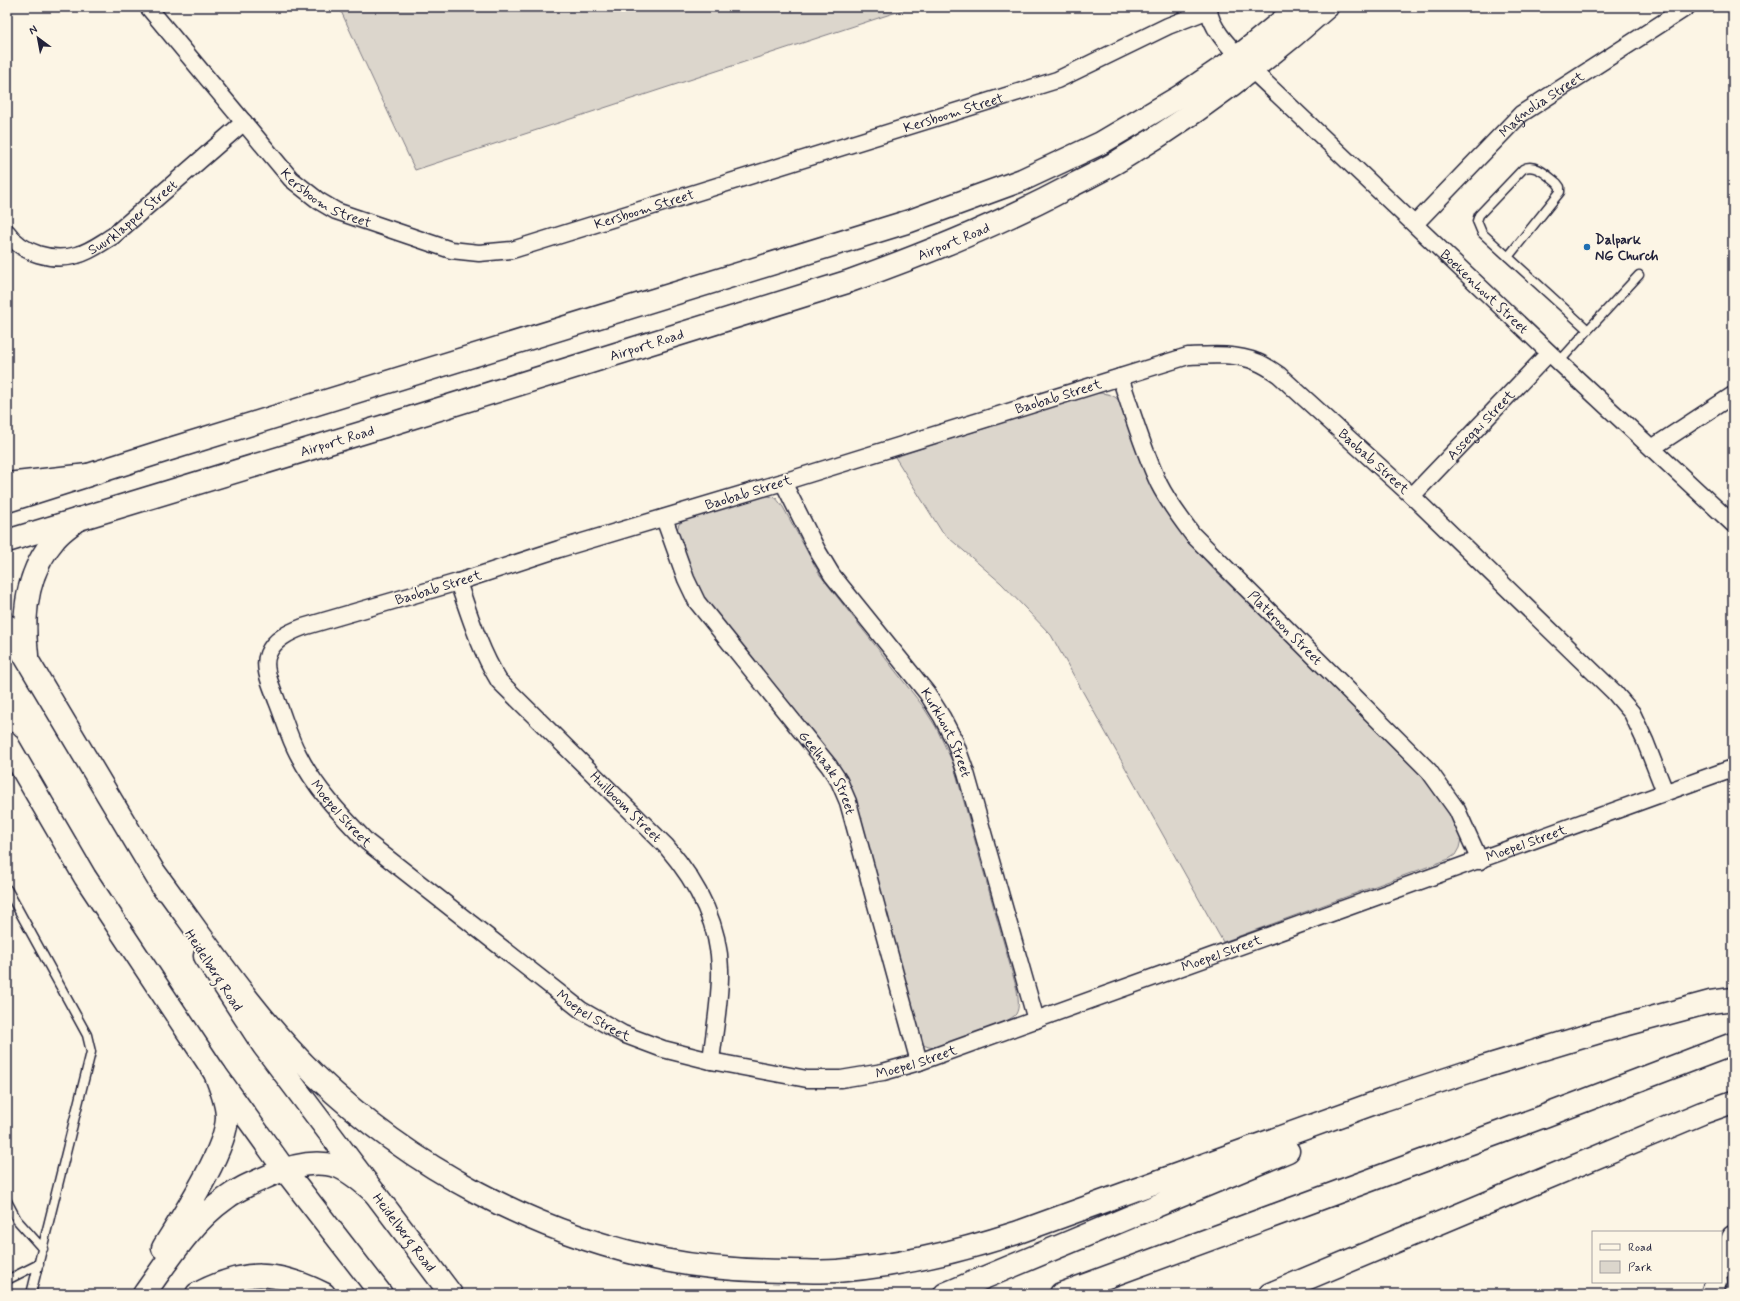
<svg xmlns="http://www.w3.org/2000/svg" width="1740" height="1301" viewBox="0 0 1740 1301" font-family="Mynerve,sans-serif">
<rect width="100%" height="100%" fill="#fcf5e5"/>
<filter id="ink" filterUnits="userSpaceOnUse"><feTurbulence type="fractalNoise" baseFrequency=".025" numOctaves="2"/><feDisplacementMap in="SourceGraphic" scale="8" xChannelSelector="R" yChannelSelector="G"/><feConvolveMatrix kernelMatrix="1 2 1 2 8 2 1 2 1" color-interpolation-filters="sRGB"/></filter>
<g filter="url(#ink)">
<path fill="#dcd6cc" stroke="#7f7c84" d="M 339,7 L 912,7 L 415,170 Z
M 1095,393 C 1107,393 1116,394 1123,406 C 1132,420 1137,453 1144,470 C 1158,509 1185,538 1212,568 L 1425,776 L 1447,805 L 1461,839 L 1459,848 L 1455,855 L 1449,859 L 1223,942 L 1051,635 L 1001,583 L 942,532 L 895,457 Z
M 765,495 L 776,498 L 783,507 L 820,575 L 922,705 L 936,727 L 953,763 L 1017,990 C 1018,998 1020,1007 1016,1014 C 1010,1023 950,1045 939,1047 C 931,1049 925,1046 918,1042 L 853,799 L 710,613 L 693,580 L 676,533 L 679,524 L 688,518 Z"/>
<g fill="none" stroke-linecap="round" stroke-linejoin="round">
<defs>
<path id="lane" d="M 1508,257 L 1560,192 L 1560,187 L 1557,183 C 1548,176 1535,162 1523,169 L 1479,215 L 1477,221 L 1482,233 L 1588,330 L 1559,362
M 1588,330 L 1639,275
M 7,889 L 87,1035 L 91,1052 L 31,1294
M 7,1201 L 17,1220 L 43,1249
M 7,1280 L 39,1264"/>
<g id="street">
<path id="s1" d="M 148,7 L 291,179 L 319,201 L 336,211 L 451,250 L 479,253 L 512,250 L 1057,80 L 1168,26 L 1209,10"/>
<path id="s2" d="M 1209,7 C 1208,29 1238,55 1252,70 L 1559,362 L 1733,524"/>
<path id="s3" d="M 1415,224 L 1521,114 L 1687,7"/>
<path id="s4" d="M 7,232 C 22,254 53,262 77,255 C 90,252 101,243 113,236 L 244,122"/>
<path id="s5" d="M 1120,377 C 1132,412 1143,450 1159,484 C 1168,502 1181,519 1193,535 L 1429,771 L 1457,810 L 1480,861"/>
<path d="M 1652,448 L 1733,395"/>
<path id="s6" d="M 783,482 L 817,550 L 832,575 L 927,693 L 942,717 L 955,742 L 966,773 L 1036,1020"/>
<path id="s7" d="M 1412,496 L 1549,353"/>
<path id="s8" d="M 664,518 L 686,579 L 697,602 L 829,766 L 839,781 L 848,802 L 919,1062"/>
<path id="s9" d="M 458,582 C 470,617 480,650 499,681 L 666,846 C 696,881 719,922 720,969 C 721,997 714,1033 711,1061"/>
<path id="s10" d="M 1665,792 L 1645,741 L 1632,713 L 1614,692 L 1412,496 L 1279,375 C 1272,370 1265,365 1257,362 C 1236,353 1211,355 1188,356 L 783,482 L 559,549 L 458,582 L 303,627 C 290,632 274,639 268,654 C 262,668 272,687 277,701 C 284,718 289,738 298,754 C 315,788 341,815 367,842 L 581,1010 L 623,1034 L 663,1049 L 711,1061 L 807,1079 L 841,1079 L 883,1072 L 919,1062 L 1733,768"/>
</g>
<g id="secondary">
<path d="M 7,501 L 167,450 L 910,221 L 1022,180 L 1101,143 L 1179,97 L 1239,56 L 1299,7"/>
<path id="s11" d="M 7,541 L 388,425 L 847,282 C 923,255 998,225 1069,187 C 1086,178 1104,170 1120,160 C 1194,116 1263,64 1327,7"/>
</g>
<g id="primary">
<path d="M 7,484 L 88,475"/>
<path d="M 7,626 L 164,889"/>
<path d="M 27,655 C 22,614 27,571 55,539 C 61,531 71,525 78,519"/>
<path d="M 7,743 L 85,877 L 215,1073 L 284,1169 L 381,1294"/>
<path id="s12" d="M 205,956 L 263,1045 L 451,1294"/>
</g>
<path id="highway" d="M 155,873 C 206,942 254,1016 316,1076 C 410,1167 536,1234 664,1260 C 705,1268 748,1271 791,1271 C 806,1271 821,1272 837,1271 C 898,1266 958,1252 1016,1233 L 1383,1100 L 1477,1069 L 1599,1032 L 1710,1002 L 1733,999
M 163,1248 C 181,1219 227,1149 227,1117 C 227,1102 220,1087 215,1073
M 1721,1269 L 1733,1237
M 144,1294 C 168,1261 191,1223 225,1199 C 239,1188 255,1182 271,1175 C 291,1166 314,1160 336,1166 C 351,1171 364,1184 376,1194
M 197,1294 C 245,1269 276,1270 324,1294
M 945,1294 L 1288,1151
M 1061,1294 L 1547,1115 L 1733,1044
M 1270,1294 L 1702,1113 L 1733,1102
M 1712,1294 L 1716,1282"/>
</defs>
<use href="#lane" stroke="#22223b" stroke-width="11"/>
<use href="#street" stroke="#22223b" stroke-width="19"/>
<use href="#secondary" stroke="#22223b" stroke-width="25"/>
<use href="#primary" stroke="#22223b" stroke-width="25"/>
<use href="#highway" stroke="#22223b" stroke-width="25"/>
<use href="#lane" stroke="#fcf5e5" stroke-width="8"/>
<use href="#street" stroke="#fcf5e5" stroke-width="16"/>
<use href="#secondary" stroke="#fcf5e5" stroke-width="22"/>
<use href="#primary" stroke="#fcf5e5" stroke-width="22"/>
<use href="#highway" stroke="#fcf5e5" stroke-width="22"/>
</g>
</g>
<circle fill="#1f6fb2" stroke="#fcf5e5" stroke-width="1.5" cx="1587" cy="247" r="4"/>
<g text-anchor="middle" stroke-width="4" stroke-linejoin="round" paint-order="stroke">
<g font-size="14" fill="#22223b" stroke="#fcf5e5">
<text dy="5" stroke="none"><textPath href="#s3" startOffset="175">Magnolia Street</textPath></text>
<text dy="5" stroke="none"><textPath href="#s1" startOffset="924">Kersboom Street</textPath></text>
<text dy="5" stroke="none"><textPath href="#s1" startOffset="264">Kersboom Street</textPath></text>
<text dy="5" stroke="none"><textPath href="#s1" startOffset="600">Kersboom Street</textPath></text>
<text dy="5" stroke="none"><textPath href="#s4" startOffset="146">Suurklapper Street</textPath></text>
<text dy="5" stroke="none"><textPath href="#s11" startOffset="993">Airport Road</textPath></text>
<text dy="5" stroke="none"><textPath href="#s2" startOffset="399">Boekenhout Street</textPath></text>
<text dy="5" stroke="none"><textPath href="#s11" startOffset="669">Airport Road</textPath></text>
<text transform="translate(1058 396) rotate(-17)" y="5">Baobab Street</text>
<text dy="5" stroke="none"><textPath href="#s7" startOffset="99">Assegai Street</textPath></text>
<text dy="5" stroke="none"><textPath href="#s11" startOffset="345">Airport Road</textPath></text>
<text transform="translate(1374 461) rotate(42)" y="5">Baobab Street</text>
<text transform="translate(748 492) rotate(-17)" y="5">Baobab Street</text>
<text transform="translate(438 587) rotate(-17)" y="5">Baobab Street</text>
<text dy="5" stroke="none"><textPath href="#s5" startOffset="306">Platkroon Street</textPath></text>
<text dy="5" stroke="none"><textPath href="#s6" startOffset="301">Kurkhout Street</textPath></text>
<text dy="5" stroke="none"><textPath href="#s8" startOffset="306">Geelhaak Street</textPath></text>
<text dy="5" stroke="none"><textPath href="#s9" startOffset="286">Huilboom Street</textPath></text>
<text dy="5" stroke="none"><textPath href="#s10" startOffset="1821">Moepel Street</textPath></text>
<text dy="5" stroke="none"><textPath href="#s10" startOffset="3129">Moepel Street</textPath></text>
<text dy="5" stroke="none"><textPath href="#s10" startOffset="2805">Moepel Street</textPath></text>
<text transform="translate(214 970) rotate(57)" y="5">Heidelberg Road</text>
<text dy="5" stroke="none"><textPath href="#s10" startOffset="2145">Moepel Street</textPath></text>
<text dy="5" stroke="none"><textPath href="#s10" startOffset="2481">Moepel Street</textPath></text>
<text dy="5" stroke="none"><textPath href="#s12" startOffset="341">Heidelberg Road</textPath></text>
</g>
<g font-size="14" font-weight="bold" fill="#22223b" stroke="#fcf5e5" text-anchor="start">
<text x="1595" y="244">Dalpark<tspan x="1595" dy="16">NG Church</tspan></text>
</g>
</g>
<rect width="1740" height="1301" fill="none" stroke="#fcf5e5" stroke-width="24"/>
<rect x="12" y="12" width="1716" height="1277" fill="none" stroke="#22223b" stroke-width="1.5" filter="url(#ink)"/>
<rect x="1592" y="1231" width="130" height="52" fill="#fcf5e5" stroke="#a5a1a1"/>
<rect x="1600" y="1244" width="20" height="6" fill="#fcf5e5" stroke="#a5a1a1"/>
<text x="1628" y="1251" font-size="12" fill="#22223b">Road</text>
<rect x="1600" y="1261" width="20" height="12" fill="#dcd6cc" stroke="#a5a1a1"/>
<text x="1628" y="1271" font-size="12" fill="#22223b">Park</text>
<g transform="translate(38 38) rotate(328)" stroke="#fcf5e5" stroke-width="3" paint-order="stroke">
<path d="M0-3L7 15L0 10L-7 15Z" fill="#22223b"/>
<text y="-6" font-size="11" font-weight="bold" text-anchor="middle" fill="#22223b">N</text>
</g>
</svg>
